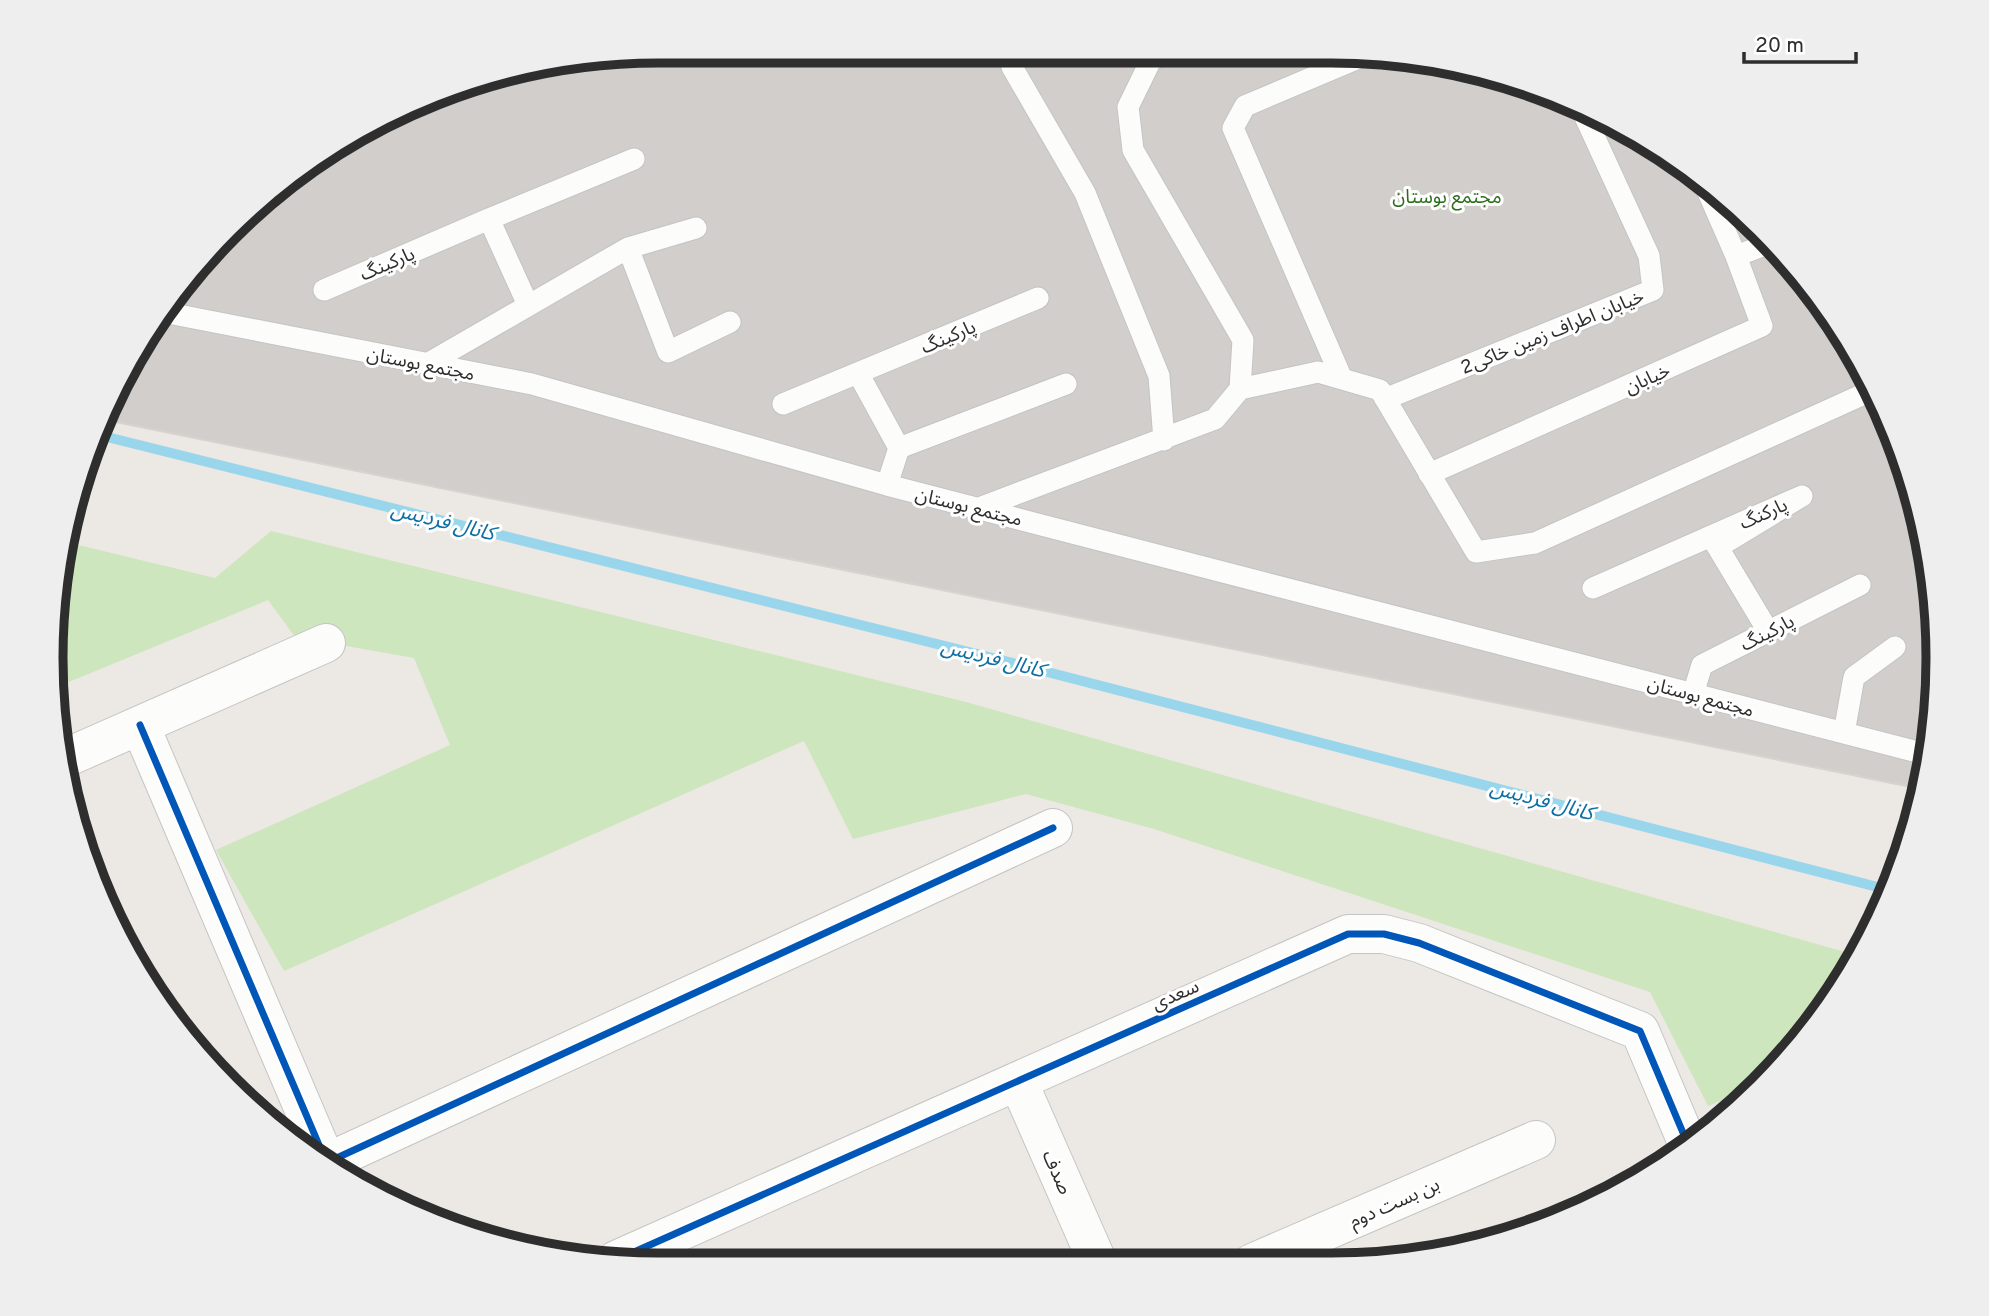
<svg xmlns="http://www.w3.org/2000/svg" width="1989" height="1316" viewBox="0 0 1989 1316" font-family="Overpass,'Noto Sans Arabic',sans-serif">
<rect width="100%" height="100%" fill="#ece8e4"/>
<path fill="#cee6be" d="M 271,531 L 966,702 L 1859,956 L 1787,1059 L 1759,1085 L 1708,1106 L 1650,992 L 1154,829 L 1026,794 L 853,839 L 804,741 L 284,971 L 216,850 L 450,745 L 414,658 L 295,637 L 268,600 L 64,684 C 41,639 59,589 70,543 L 215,578 Z"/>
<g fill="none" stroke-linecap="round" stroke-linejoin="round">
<path stroke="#99d6ec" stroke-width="10" d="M 95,434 L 1001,660 L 1889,890"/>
</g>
<path fill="#d1cecb" stroke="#d7d4d0" stroke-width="2" d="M 658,51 L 1411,56 L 1599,113 L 1732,202 L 1813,289 L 1876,390 L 1918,501 L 1937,619 L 1933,738 L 1921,789 L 101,419 L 176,288 L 320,153 L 463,83 Z"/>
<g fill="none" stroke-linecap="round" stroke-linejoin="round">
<defs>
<path id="lane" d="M 1011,53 L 1012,67 L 1085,193 L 1159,376 L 1164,440
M 1704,183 L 1736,256
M 489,219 L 634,159
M 628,248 L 696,228
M 324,290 L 489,219 L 528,305
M 163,312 L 532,384 L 887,485 L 1929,755
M 427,364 L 628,248 L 668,352 L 730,322
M 858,373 L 899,448
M 1342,379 L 1233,128 L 1245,106 L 1363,56
M 1240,389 L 1318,372 L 1380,390 L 1476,552 L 1535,543 L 1875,389
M 1385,399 L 1653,290 L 1649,256 L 1581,108
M 783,404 L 1038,298
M 1429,474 L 1762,326 L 1736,256 L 1770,243
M 887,485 L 899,448 L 1066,384
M 979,508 L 1215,419 L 1240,389 L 1243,340 L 1133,150 L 1128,107 L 1151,60 L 1164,54
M 1711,536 L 1768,631
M 1593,588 L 1802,496 L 1718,547
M 1693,694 L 1702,665 L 1860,585
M 1844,733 L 1854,677 L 1895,647"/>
<path id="street" d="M 140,725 L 325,1159
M 61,760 L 326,643
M 1018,1081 L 1098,1263
M 328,1162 L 1053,828
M 616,1260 L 1348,934 L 1384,934 L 1419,943 L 1640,1031 L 1689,1147
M 1252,1263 L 1536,1140"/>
</defs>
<use href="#lane" stroke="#c5c4c5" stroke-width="23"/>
<use href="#street" stroke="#c5c4c5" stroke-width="40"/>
<use href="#lane" stroke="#fcfcfb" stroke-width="21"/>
<use href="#street" stroke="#fcfcfb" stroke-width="38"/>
<defs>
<path id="cycleway" d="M 140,725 L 325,1159
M 328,1162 L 1053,828
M 616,1260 L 1348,934 L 1384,934 L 1419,943 L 1640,1031 L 1689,1147"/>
</defs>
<use href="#cycleway" stroke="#fff" stroke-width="11"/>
<use href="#cycleway" stroke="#0057b8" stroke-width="7"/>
</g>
<g text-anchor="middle" stroke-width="6" stroke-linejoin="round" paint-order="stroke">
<g font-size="19" fill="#2c6e1b" stroke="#fff">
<text x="1447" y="203">مجتمع بوستان</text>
</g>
<g font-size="19" fill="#2e2e2e" stroke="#fff">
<text transform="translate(387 263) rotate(-23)" y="7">پارکینگ</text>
<text transform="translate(1552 331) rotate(-22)" y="7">خیابان اطراف زمین خاکی2</text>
<text transform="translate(948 336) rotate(-23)" y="7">پارکینگ</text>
<text transform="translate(421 363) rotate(11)" y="7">مجتمع بوستان</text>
<text transform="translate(1647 378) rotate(-24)" y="7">خیابان</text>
<text transform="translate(969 506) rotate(14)" y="7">مجتمع بوستان</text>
<text transform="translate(1763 513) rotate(-24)" y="7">پارکنگ</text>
<text transform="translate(1767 632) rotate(-27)" y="7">پارکینگ</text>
<text transform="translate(1701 696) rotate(15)" y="7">مجتمع بوستان</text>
<text transform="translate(1175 994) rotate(-24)" y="7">سعدی</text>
<text transform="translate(1058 1172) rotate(66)" y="7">صدف</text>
<text transform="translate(1394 1202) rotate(-24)" y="7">بن بست دوم</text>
</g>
<g font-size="21" font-style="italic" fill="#0d6fa3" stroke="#fff">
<text transform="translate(443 521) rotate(14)" y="7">کانال فردیس</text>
<text transform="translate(993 658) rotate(14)" y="7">کانال فردیس</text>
<text transform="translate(1542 800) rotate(15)" y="7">کانال فردیس</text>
</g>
</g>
<path d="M0 0H1989V1316H0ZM658 63H1331A595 595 0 0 1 1926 658V658A595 595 0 0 1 1331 1253H658A595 595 0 0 1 63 658V658A595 595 0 0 1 658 63Z" fill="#eee" fill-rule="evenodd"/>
<path fill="none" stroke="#2e2e2e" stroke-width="9" d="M658 63H1331A595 595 0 0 1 1926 658V658A595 595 0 0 1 1331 1253H658A595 595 0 0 1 63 658V658A595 595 0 0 1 658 63Z"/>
<path d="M1744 52v10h112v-10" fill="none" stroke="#2e2e2e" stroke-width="3.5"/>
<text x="1755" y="52" font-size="21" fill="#2e2e2e" stroke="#ffffff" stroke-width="5" paint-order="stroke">20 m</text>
</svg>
